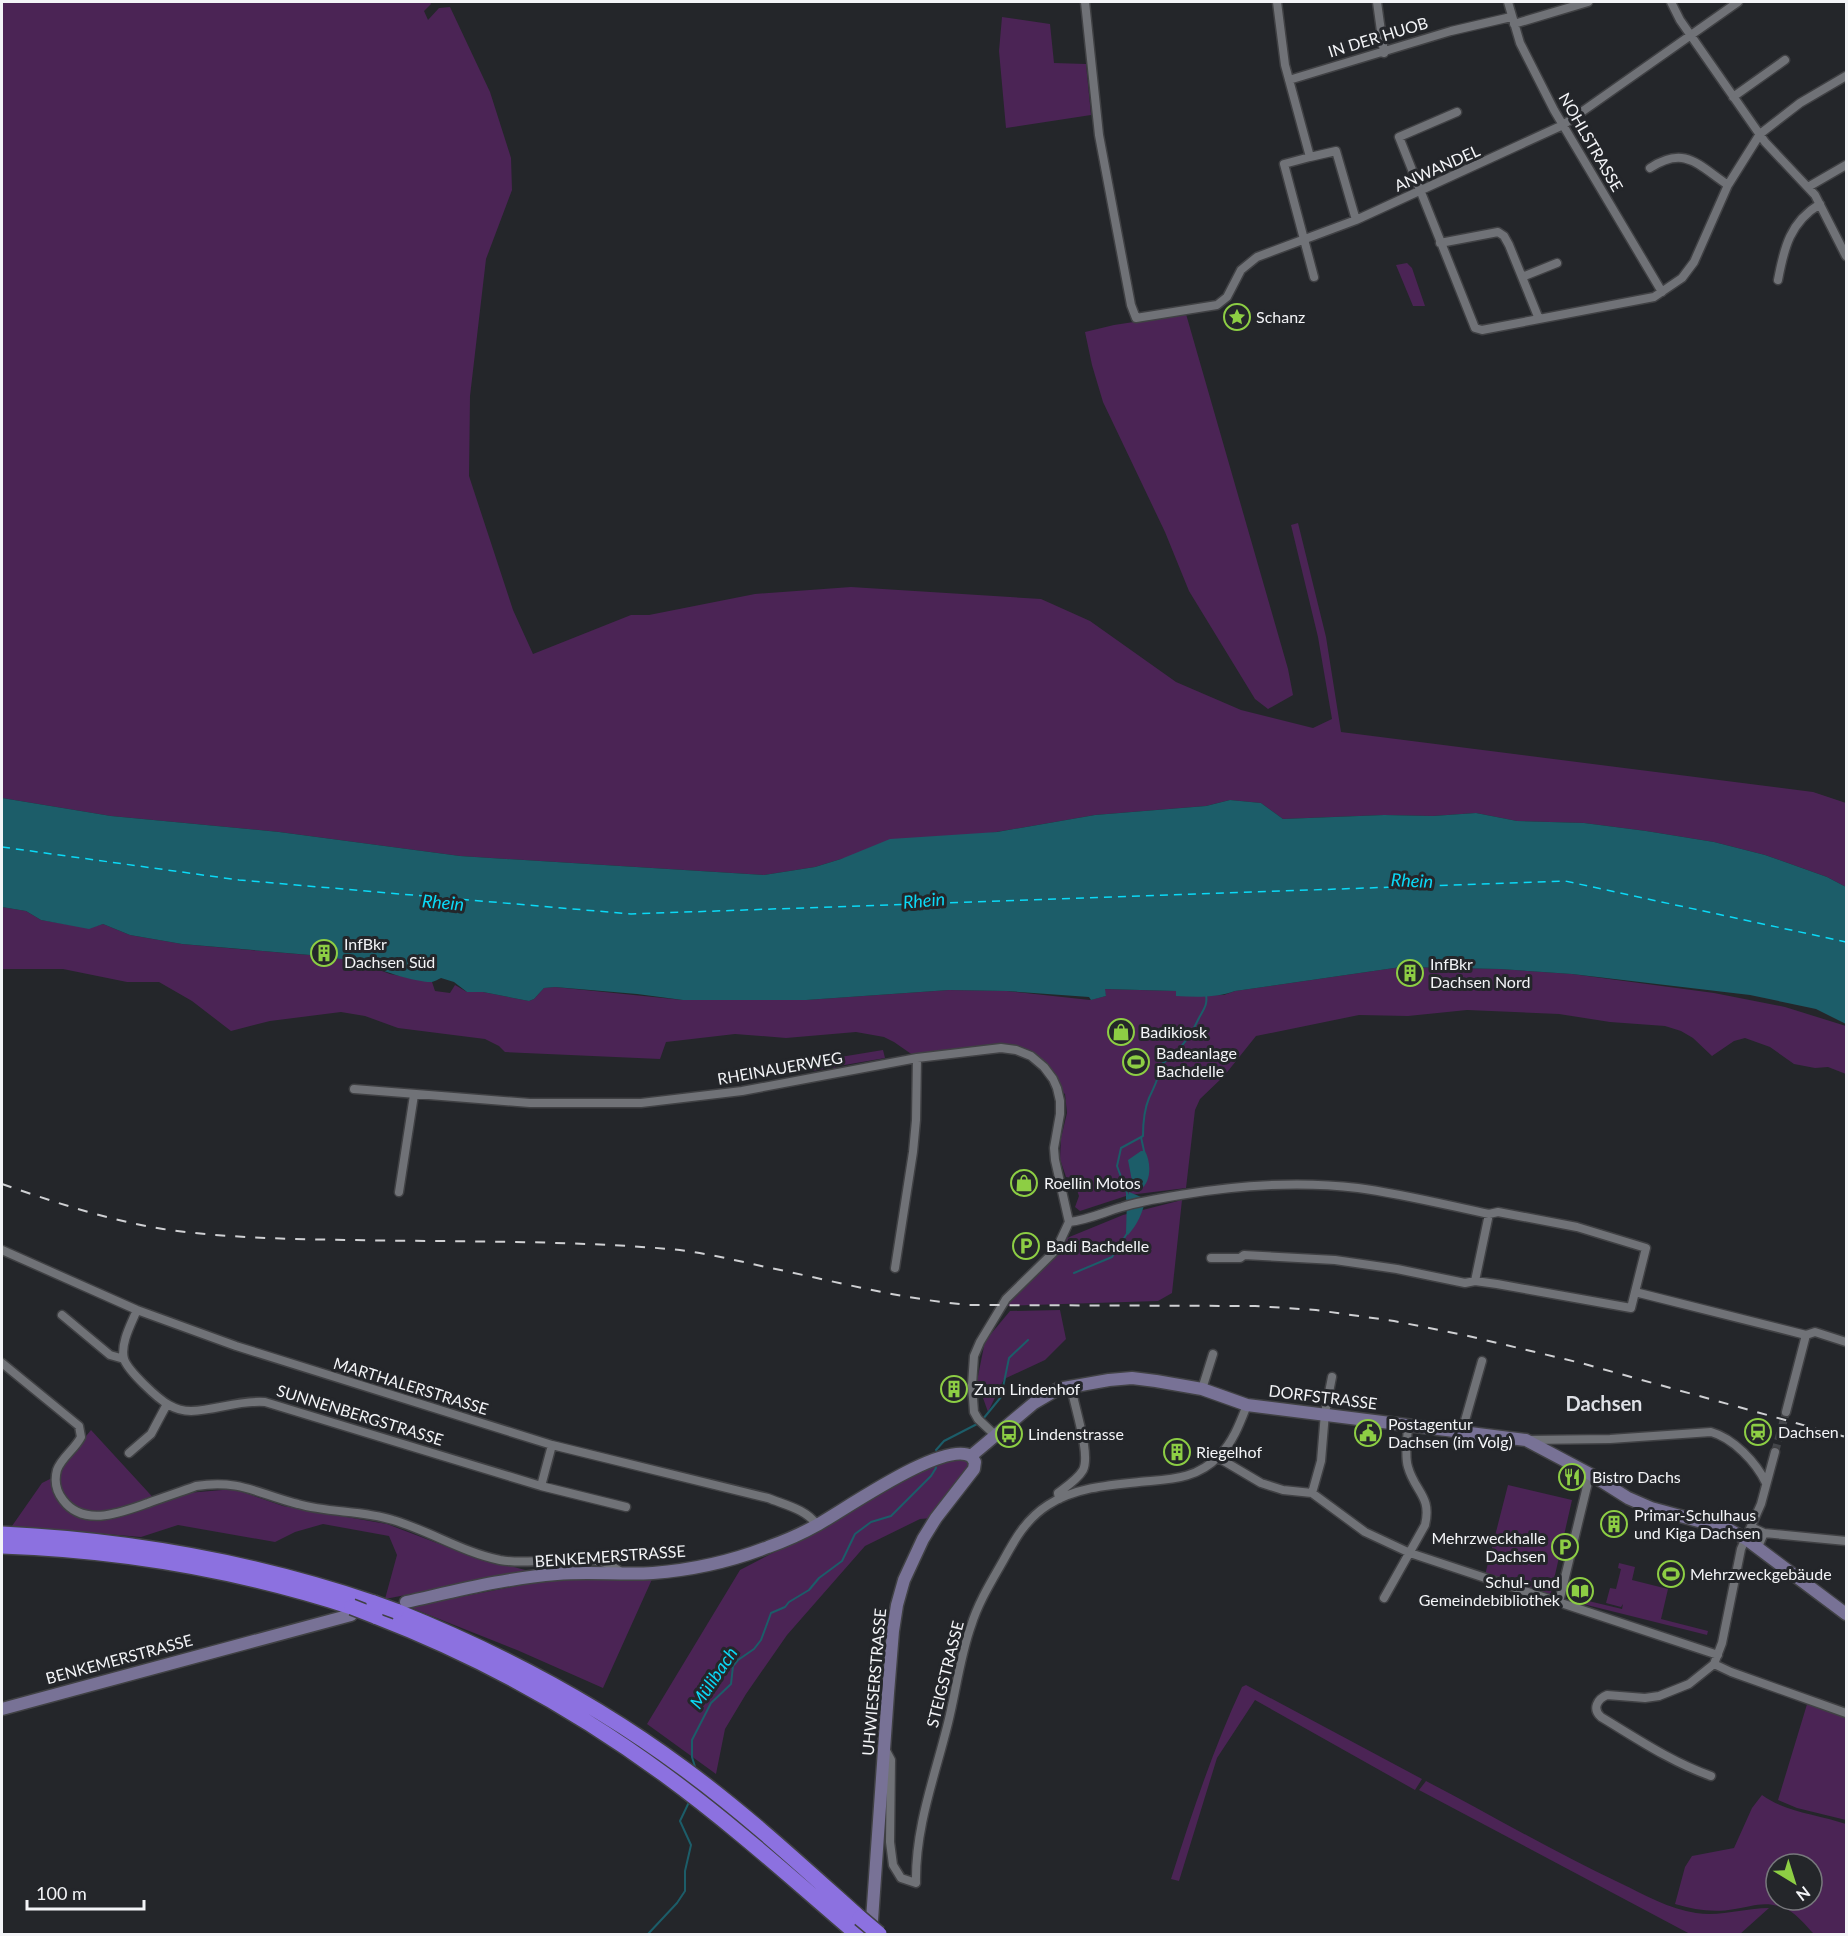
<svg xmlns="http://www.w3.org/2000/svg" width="1848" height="1936" viewBox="0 0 1848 1936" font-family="Lato,sans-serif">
<rect width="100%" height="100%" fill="#24262a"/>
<path fill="#4b2455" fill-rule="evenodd" d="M 2,2 L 430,2 L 431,4 L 424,11 L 428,20 L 439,8 L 450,7 L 490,92 L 511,158 L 512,190 L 486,259 L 470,396 L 469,476 L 513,610 L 533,654 L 631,615 L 649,615 L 755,594 L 851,587 L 1041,599 L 1090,621 L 1176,682 L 1241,710 L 1313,728 L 1332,719 L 1318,637 L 1291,525 L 1298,523 L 1326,637 L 1341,732 L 1813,792 L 1846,803 L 1846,887 L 1827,877 L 1765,855 L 1714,842 L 1646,831 L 1584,823 L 1517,821 L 1476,813 L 1433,816 L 1384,815 L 1283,819 L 1261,803 L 1230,800 L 1206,806 L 1095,815 L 841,859 L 815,867 L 764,875 L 460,856 L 279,832 L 111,816 L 2,798 Z
M 1002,17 L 1050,24 L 1054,63 L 1086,64 L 1091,115 L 1006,128 L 999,51 Z
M 1407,263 L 1412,268 L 1425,306 L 1413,306 L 1396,265 Z
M 1186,314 L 1288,669 L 1293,695 L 1268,709 L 1255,699 L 1189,591 L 1165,532 L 1103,402 L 1092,365 L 1085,332 L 1114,325 Z
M 2,907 L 26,911 L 41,920 L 89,928 L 103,924 L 130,935 L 182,944 L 332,957 L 365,962 L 371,967 L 390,974 L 432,982 L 435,991 L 450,993 L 455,985 L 467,992 L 483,992 L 529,1001 L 534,999 L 544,988 L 555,987 L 683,1000 L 806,1000 L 949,990 L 1007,991 L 1090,1000 L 1106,996 L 1104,989 L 1176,991 L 1176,996 L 1224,995 L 1235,991 L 1401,967 L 1500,969 L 1572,974 L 1714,993 L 1785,1007 L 1846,1026 L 1846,1074 L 1828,1067 L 1815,1068 L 1794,1064 L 1770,1047 L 1745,1038 L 1734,1041 L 1712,1056 L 1693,1038 L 1681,1031 L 1665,1026 L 1610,1022 L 1559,1014 L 1467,1010 L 1408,1016 L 1359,1015 L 1256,1036 L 1224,1076 L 1200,1099 L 1195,1110 L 1186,1188 L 1129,1195 L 1080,1211 L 1075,1207 L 1079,1196 L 1073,1178 L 1066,1177 L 1060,1159 L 1061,1138 L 1067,1113 L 1065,1094 L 1057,1088 L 1044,1067 L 1016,1050 L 917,1058 L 894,1042 L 884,1037 L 856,1032 L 786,1038 L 735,1034 L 666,1042 L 660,1059 L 505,1052 L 499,1046 L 485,1039 L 398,1028 L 365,1016 L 341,1012 L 270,1021 L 231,1031 L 192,1001 L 159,982 L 127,982 L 63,969 L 2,969 Z
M 883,1050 L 885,1058 L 839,1066 L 837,1060 L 838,1067 L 811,1071 L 810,1062 Z
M 1182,1200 L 1172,1293 L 1158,1301 L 1002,1306 L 1062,1240 L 1123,1215 Z
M 1060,1310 L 1066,1339 L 1045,1360 L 1004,1379 L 988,1412 L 977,1381 L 985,1341 L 1010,1311 Z
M 91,1430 L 159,1504 L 187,1493 L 234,1489 L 283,1506 L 387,1524 L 471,1556 L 529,1571 L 385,1599 L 397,1555 L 389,1536 L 323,1524 L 295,1532 L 275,1542 L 178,1525 L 141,1537 L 12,1526 L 42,1483 L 52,1478 Z
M 957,1456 L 968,1460 L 970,1469 L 932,1518 L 920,1519 L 865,1546 L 787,1635 L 746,1694 L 725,1729 L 716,1774 L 647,1724 L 740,1570 L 827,1525 L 889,1487 Z
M 1508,1485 L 1572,1500 L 1550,1597 L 1485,1575 Z
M 1619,1563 L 1635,1567 L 1632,1580 L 1668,1589 L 1661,1619 L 1708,1631 L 1707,1635 L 1579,1603 L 1580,1599 L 1622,1609 L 1623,1604 L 1621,1607 L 1606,1603 L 1610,1588 L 1616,1589 L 1621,1569 L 1618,1568 Z
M 653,1577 L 603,1688 L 517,1650 L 409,1607 L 553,1579 Z
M 1246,1685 L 1422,1779 L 1415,1790 L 1255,1700 L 1217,1758 L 1179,1881 L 1171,1879 C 1192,1813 1213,1749 1242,1687 Z
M 1808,1701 L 1846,1715 L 1846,1820 L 1797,1808 L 1778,1800 Z
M 1426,1781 C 1491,1815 1554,1852 1620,1883 C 1645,1895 1669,1909 1696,1913 C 1721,1917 1744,1908 1769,1908 L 1740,1934 L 1690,1934 L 1419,1790 Z
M 1762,1795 C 1787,1813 1818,1814 1846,1824 L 1846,1934 L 1814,1934 C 1805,1925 1795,1911 1782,1907 C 1763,1901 1753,1906 1735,1909 C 1714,1913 1695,1910 1675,1904 L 1685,1867 L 1692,1856 L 1734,1848 L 1752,1808 ZM 1776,1864 L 1812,1864 L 1812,1900 L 1776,1900 Z"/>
<path fill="#1c5d69" d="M 2,798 L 111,816 L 279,832 L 460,856 L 764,875 L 815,867 L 841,859 L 890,839 L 997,832 L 1095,815 L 1206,806 L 1230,800 L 1261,803 L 1283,819 L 1384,815 L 1433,816 L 1476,813 L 1517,821 L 1584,823 L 1646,831 L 1714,842 L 1765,855 L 1827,877 L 1846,887 L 1846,1024 L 1816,1009 L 1750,995 L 1572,974 L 1500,969 L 1401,967 L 1235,991 C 1217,998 1195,997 1176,996 L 1176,991 L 1105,989 L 1106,996 L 1091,1000 L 1089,997 L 1007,991 L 949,990 L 806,1000 L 683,1000 L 637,994 L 555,987 L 544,988 L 534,999 L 529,1001 L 483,992 L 467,992 L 454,982 L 441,978 C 439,979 433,982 432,982 C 419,983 375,970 365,962 L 310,955 L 182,944 L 130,935 L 103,924 L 89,929 L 41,920 L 26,911 L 2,907 Z
M 1141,1151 L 1145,1151 C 1151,1162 1152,1182 1140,1190 L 1133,1186 L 1128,1160 Z
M 1129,1192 L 1146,1199 C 1142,1213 1138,1224 1128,1235 L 1126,1233 L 1127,1198 Z"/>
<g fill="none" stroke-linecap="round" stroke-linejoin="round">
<path stroke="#1c5d69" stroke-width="2" d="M 1141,1137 L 1144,1151
M 1127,1199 L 1127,1193 L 1117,1166 L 1121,1148 L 1143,1136 C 1143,1123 1144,1110 1149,1098 C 1154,1087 1159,1079 1159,1066 C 1178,1053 1189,1039 1199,1018 C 1203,1010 1208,1005 1206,995
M 1074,1273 L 1112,1257 L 1128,1232
M 983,1419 L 1001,1397 L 1009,1358 L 1028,1340
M 936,1450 L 944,1441 L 979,1423
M 696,1770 L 692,1757 L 692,1740 L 711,1703 L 731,1684 L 733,1666 L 738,1660 L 754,1649 L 761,1640 L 771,1613 L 785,1607 L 789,1602 L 809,1590 L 819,1578 L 842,1561 L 855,1534 L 871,1522 L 891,1516 L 931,1476 L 936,1468 L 935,1464
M 648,1934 L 677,1903 L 685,1891 L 685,1871 L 691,1845 L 680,1821 L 690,1800"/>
<path stroke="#0bd9f6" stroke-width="1.5" stroke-dasharray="8 6" stroke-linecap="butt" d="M 2,847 L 239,880 L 631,914 L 1565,881 L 1846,942"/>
<path stroke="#434549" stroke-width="8" stroke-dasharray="8 4" stroke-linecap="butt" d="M 1775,1452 L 1786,1412"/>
<defs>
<path id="street" d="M 1085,2 L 1099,135 L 1131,305 L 1136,318 L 1217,305 L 1227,297 L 1241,270 L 1257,257 L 1356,220 L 1563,125 L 1738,2
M 1277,2 L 1285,65 L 1310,157 L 1336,151 L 1356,220
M 1377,2 L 1384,53
M 1508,2 L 1520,43 L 1554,110 L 1662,292
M 1671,2 L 1680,20 L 1765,142 L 1815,195 L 1846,256
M 1514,24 L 1588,2
M 1289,80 L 1451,31 L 1511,17
M 1733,97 L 1785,60
M 1457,112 L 1399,137 L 1475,328 L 1482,330 L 1654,297 L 1682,278 L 1694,262 L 1728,185 L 1760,134 L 1800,103 L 1846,76
M 1310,157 L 1284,164 L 1314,277
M 1650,168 C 1685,145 1698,165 1728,185
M 1808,187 L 1846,165
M 1440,243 L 1498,232 L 1504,236 L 1509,245 L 1539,319
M 1522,277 L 1557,263
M 1778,280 C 1784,248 1790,222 1820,204
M 354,1089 L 530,1103 L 641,1103 L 742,1091 L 917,1058 L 1001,1048 L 1016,1050 L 1031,1056 L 1044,1067 L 1053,1079 L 1057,1088 L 1060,1101 L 1060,1114 L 1054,1148 L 1055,1160 L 1069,1222
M 399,1192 L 414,1095
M 1069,1222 C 1088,1220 1104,1212 1122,1207 C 1141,1201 1161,1198 1180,1195 C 1239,1185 1299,1181 1358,1188 C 1403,1194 1446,1205 1489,1214 L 1498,1212 L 1577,1227 L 1646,1248 L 1635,1292
M 2,1250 L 137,1310 L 236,1346 L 552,1445 L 768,1498 C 785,1505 806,1509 817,1525
M 1211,1258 L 1240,1258 L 1244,1255 L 1335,1260 L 1397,1269 L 1465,1283 L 1475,1281 L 1497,1284 L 1631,1308 L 1635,1292 L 1806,1335
M 895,1268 L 913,1152 L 916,1120 L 917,1058
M 1475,1281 L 1489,1214
M 137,1310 C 131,1324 120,1344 124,1359 C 128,1371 158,1399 169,1405 C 176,1409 183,1411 191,1411 C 217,1410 239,1400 265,1402 L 541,1486 L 626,1507
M 62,1315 L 110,1355 L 124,1359
M 1806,1335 L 1815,1332 L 1846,1342
M 2,1363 L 79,1426 L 81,1437 C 75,1449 61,1458 57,1470 C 54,1481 56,1491 63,1500 C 84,1528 122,1512 148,1503 C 164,1497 180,1492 196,1486 C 240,1479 258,1494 298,1504 C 329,1513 362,1510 393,1520 C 430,1531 462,1552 500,1560 C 533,1566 568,1554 601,1562 C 608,1563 615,1568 621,1572
M 1202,1389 L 1213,1354
M 1786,1412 L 1806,1335
M 1462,1431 L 1482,1361
M 995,1435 L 978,1419 L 974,1412 L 972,1385 L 974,1356 L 980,1342 L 1006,1299 L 1056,1250 L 1069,1222
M 1527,1440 L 1610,1439 L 1711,1432 C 1733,1438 1756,1462 1766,1483
M 129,1453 L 151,1434 L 167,1404
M 1217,1457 L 1261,1483 L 1283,1490 L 1312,1493 L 1365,1532 L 1410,1553 L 1718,1655
M 541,1486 L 552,1445
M 1312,1493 L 1321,1461 L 1325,1413 L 1332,1377
M 1059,1499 L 1058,1493 C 1066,1487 1078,1479 1083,1470 C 1091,1454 1074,1406 1071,1386
M 1751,1527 L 1764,1533 L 1758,1547
M 1764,1533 L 1846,1541
M 1384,1598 L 1425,1525 C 1432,1496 1415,1492 1408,1467 C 1404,1454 1408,1438 1408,1424
M 1559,1602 L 1590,1474
M 1714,1664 L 1731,1672 L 1846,1713
M 884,1747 L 891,1760 L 890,1842 L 893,1865 L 901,1878 L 916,1883 C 915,1827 935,1776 948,1723 C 956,1691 960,1657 971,1626 C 978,1603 991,1582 1003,1561 C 1015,1539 1026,1519 1048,1505 C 1074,1488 1108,1485 1139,1482 C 1169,1479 1196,1480 1219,1456 C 1233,1442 1240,1423 1247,1405
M 1711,1776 C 1671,1762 1636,1738 1601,1717 C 1592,1709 1597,1699 1607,1695 L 1645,1698 L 1659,1696 L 1689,1684 L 1714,1664 L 1722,1643 L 1741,1549 L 1761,1504 L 1775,1452"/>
<path id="secondary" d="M 971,1456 L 1034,1403 L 1058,1389 L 1109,1380 L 1132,1378 L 1156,1381 L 1202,1389 L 1247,1405 L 1526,1440 L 1590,1474 L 1628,1498 L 1651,1508 L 1728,1529 L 1746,1539 L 1846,1614
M 406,1602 C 456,1591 506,1578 557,1574 C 589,1571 621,1575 653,1573 C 692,1570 732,1561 768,1547 C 785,1541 801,1534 817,1525 C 846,1509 943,1440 971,1456
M 2,1709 L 351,1615
M 871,1934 L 888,1693 L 893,1631 L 897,1605 L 904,1580 L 923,1539 L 936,1518 L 974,1469 L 975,1462 L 971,1456"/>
<path id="highway" d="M 2,1534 C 129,1540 253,1562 374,1603
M 2,1546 C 121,1550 238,1570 352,1607
M 396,1611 C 498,1652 594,1702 683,1768 C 746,1814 803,1867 860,1918
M 375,1616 C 479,1656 575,1709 665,1775 C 732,1824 794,1880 857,1934"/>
</defs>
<use href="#street" stroke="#404144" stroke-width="11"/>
<use href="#secondary" stroke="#404144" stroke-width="15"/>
<use href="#highway" stroke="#404144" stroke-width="18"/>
<use href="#street" stroke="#707277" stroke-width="8"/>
<use href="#secondary" stroke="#787296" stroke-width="12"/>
<use href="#highway" stroke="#8c71e0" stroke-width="15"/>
<path stroke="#cfd0d3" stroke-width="2" stroke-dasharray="10 10" stroke-linecap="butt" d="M 2,1184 C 54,1202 107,1220 163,1229 C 224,1238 287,1239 349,1240 C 456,1242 563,1240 669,1249 C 702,1252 734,1260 766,1267 C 834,1281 900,1299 969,1305 L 1255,1306 L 1316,1310 L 1394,1321 L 1464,1335 L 1581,1363 L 1846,1437"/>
<defs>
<path id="highway-bridge" d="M 374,1603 L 396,1611
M 352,1607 L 375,1616
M 860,1918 L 879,1934"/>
</defs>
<use href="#highway-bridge" stroke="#404144" stroke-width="18" stroke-linecap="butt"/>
<use href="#highway-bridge" stroke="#8c71e0" stroke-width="15"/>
</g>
<defs>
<symbol id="sight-ring" viewBox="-11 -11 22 22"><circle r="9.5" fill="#24262a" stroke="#8dce44" stroke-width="1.5"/><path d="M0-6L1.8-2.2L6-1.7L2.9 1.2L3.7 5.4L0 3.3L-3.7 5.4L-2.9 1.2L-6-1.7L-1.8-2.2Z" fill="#8dce44"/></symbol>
<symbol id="building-ring" viewBox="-11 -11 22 22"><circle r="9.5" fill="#24262a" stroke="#8dce44" stroke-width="1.5"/><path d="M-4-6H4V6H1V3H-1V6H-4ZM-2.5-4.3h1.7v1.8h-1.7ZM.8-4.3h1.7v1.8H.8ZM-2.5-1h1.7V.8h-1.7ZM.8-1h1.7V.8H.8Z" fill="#8dce44"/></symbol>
<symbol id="shop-ring" viewBox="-11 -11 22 22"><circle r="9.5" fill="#24262a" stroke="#8dce44" stroke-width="1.5"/><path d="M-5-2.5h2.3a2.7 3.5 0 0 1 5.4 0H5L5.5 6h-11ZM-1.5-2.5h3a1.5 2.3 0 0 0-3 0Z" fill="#8dce44"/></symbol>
<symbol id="stadium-ring" viewBox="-11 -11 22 22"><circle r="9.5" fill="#24262a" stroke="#8dce44" stroke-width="1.5"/><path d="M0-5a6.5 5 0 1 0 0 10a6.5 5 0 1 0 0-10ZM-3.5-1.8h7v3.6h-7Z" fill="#8dce44"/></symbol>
<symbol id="parking-ring" viewBox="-11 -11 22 22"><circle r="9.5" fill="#24262a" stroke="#8dce44" stroke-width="1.5"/><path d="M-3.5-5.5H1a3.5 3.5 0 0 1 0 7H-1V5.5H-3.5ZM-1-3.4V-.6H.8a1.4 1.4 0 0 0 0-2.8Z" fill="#8dce44"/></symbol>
<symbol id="station-ring" viewBox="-11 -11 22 22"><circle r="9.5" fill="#24262a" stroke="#8dce44" stroke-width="1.5"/><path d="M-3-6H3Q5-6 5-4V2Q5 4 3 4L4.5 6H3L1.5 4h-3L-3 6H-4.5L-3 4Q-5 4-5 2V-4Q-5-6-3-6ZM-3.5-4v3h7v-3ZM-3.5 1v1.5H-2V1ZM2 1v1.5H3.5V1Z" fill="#8dce44"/></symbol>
<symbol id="civic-ring" viewBox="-11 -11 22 22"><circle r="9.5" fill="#24262a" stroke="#8dce44" stroke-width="1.5"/><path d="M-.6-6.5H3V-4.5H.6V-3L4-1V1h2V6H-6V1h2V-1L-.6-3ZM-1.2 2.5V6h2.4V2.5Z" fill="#8dce44"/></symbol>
<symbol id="bus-ring" viewBox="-11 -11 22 22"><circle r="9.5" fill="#24262a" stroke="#8dce44" stroke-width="1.5"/><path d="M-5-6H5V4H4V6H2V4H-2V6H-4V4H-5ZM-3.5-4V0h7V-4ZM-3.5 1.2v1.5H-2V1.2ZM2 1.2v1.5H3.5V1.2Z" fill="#8dce44"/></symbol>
<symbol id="restaurant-ring" viewBox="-11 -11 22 22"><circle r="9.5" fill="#24262a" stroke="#8dce44" stroke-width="1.5"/><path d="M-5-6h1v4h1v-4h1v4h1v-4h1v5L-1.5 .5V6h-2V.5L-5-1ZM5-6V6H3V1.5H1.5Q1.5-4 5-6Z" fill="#8dce44"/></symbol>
<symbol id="library-ring" viewBox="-11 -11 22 22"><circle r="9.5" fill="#24262a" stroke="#8dce44" stroke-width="1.5"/><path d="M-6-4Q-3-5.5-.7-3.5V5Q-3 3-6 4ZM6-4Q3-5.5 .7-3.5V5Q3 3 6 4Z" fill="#8dce44"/></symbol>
</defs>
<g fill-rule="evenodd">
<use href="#sight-ring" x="1222" y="302" width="30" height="30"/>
<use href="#building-ring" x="309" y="938" width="30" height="30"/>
<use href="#building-ring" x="1395" y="958" width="30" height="30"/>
<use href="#shop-ring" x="1106" y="1017" width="30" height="30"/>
<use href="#stadium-ring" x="1121" y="1047" width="30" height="30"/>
<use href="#shop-ring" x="1009" y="1168" width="30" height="30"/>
<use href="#parking-ring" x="1011" y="1231" width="30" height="30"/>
<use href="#building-ring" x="939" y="1374" width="30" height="30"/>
<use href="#station-ring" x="1743" y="1417" width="30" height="30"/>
<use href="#civic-ring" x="1353" y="1418" width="30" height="30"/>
<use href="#bus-ring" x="994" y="1419" width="30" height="30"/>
<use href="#building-ring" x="1162" y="1437" width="30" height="30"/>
<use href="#restaurant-ring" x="1557" y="1462" width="30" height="30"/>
<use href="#building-ring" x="1599" y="1509" width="30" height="30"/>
<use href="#parking-ring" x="1550" y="1532" width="30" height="30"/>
<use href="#stadium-ring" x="1656" y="1559" width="30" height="30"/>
<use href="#library-ring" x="1565" y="1576" width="30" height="30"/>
</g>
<g text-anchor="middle" stroke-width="6" stroke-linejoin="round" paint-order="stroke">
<g font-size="16" fill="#f3f4f7" stroke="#24262a">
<text transform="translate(1378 37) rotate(-17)" y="6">IN DER HUOB</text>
<text transform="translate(1591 142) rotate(60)" y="6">NOHLSTRASSE</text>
<text transform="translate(1437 168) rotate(-24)" y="6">ANWANDEL</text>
<text transform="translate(780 1068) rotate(-10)" y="6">RHEINAUERWEG</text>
<text transform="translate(411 1386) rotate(17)" y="6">MARTHALERSTRASSE</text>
<text transform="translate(1323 1397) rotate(7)" y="6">DORFSTRASSE</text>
<text transform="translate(360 1415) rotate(17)" y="6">SUNNENBERGSTRASSE</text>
<text transform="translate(610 1556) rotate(-4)" y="6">BENKEMERSTRASSE</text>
<text transform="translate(119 1659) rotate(-15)" y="6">BENKEMERSTRASSE</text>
<text transform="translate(945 1674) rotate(-76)" y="6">STEIGSTRASSE</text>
<text transform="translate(874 1682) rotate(-85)" y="6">UHWIESERSTRASSE</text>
</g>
<g font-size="16" fill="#f3f4f7" stroke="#24262a" text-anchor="start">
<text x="1256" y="323">Schanz</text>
<text x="344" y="950">InfBkr<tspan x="344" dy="18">Dachsen Süd</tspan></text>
<text x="1430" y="970">InfBkr<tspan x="1430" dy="18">Dachsen Nord</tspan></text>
<text x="1140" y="1038">Badikiosk</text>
<text x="1156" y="1059">Badeanlage<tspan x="1156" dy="18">Bachdelle</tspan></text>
<text x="1044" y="1189">Roellin Motos</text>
<text x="1046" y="1252">Badi Bachdelle</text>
<text x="974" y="1395">Zum Lindenhof</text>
<text x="1388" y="1430">Postagentur<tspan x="1388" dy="18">Dachsen (im Volg)</tspan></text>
<text x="1778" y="1438">Dachsen</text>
<text x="1028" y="1440">Lindenstrasse</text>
<text x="1196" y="1458">Riegelhof</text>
<text x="1592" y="1483">Bistro Dachs</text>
<text x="1634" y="1521">Primar-Schulhaus<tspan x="1634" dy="18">und Kiga Dachsen</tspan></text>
<text x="1546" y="1544" text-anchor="end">Mehrzweckhalle<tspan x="1546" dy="18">Dachsen</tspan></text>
<text x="1690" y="1580">Mehrzweckgebäude</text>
<text x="1560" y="1588" text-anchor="end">Schul- und<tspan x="1560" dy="18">Gemeindebibliothek</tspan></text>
</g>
<g font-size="18" font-style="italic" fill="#0bd9f6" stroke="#24262a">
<text transform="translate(1412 881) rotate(3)" y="6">Rhein</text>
<text transform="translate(924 901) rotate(-5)" y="6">Rhein</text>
<text transform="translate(443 903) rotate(5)" y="6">Rhein</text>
<text transform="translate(714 1678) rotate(-56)" y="6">Mülibach</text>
</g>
<g font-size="20" font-weight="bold" fill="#dee0e5" stroke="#24262a">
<text x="1604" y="1411">Dachsen</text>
</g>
</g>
<rect width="1848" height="1936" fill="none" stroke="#f3f4f7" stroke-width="6"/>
<g transform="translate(1794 1882) rotate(142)"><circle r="28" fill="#24262a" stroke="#77787c" stroke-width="1.5"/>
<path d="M0-4.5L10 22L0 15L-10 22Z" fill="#8dce44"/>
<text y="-9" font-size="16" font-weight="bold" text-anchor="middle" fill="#f3f4f7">N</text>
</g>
<path d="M27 1900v9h117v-9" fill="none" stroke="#f3f4f7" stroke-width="3"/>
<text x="36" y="1900" font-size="18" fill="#f3f4f7" stroke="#24262a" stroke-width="4.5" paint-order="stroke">100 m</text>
</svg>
